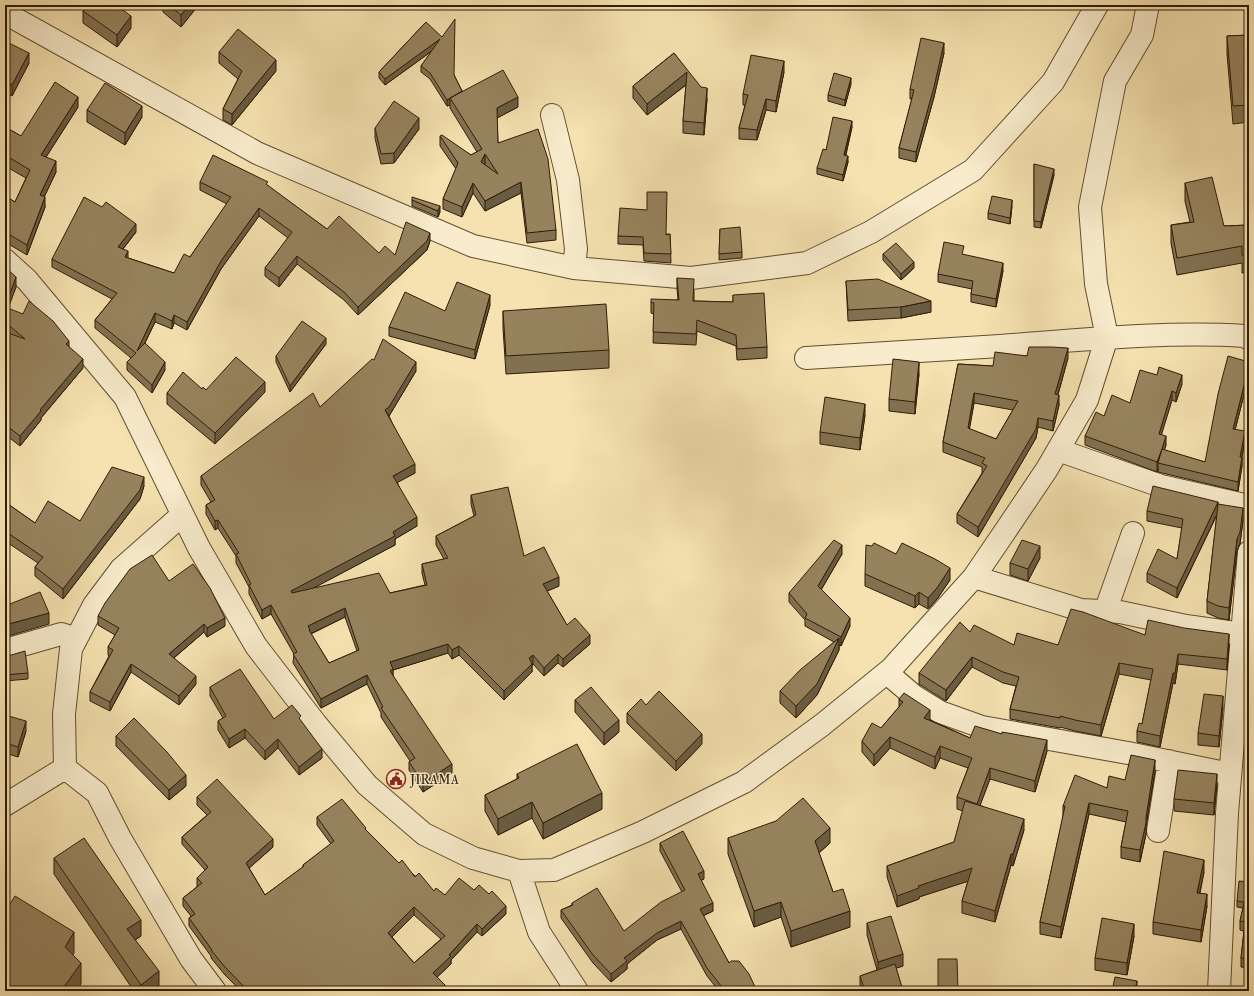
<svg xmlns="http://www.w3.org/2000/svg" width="1254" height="996" viewBox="0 0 1254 996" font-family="'IM FELL Double Pica',serif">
<rect width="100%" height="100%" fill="#f5e2b0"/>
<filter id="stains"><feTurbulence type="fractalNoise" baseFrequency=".005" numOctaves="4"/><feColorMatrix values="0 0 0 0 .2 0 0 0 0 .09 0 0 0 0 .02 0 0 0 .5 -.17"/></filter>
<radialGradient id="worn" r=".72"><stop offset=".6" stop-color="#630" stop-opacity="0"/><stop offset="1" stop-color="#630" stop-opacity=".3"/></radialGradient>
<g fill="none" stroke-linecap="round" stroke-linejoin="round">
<defs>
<path id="minor" d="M 5,13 L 257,153 L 473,246 L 574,268 L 691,278 L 807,263 L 871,232 L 973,170 L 1053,82 L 1097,5
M 552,115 L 568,180 L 576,249 L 574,268
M 5,260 L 27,280 L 125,397 L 199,548 L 256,646 L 316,724 L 367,785 L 424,834 L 473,858 L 519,871 L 554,870 L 643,832 L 744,782 L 822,725 L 891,669 L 974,577 L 1006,530 L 1047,469 L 1087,400 L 1107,337 L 1096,284 L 1090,207 L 1115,81 L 1142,35 L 1148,5
M 806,358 C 871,354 935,350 1000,346 C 1081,340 1163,331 1245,336 L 1249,339
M 1058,450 L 1161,486 L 1249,506
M 974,577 L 1081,610 L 1120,612 L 1186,626 L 1242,634
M 1105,612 L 1133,533
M 5,650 L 61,634 L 76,639
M 887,673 L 914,696 L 940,712 L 982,727 L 1128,753 L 1230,774
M 65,768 L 64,714 L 71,649 L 94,605 L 121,569 L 182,515
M 65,768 L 97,793 L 120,838 L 191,959 L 215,991
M 5,805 L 65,768
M 1158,831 L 1169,761
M 519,871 L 539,932 L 577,991
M 1219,991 L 1227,813 L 1249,552"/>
</defs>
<use href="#minor" stroke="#614e30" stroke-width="24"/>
<use href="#minor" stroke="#f8eccc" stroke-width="22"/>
</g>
<path fill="#817151" stroke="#301c05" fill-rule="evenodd" d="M 163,5 L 197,5 L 197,7 L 181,27 L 163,12 Z
M 83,11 L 131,28 L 117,47 L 83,23 Z
M 426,22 L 454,75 L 462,91 L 518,107 L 497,118 L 498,143 L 556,230 L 556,240 L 527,243 L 521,193 L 485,211 L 473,193 L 462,217 L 443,209 L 443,199 L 456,169 L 440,146 L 440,136 L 471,155 L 477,152 L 450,108 L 450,105 L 447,106 L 430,79 L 421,72 L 421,66 L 432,51 L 385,85 L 379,78 L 379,72 Z
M 1249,35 L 1249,122 L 1233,124 L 1227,54 L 1227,36 Z
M 5,41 L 29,63 L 12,96 L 7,93 L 5,96 Z
M 219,52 L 276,71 L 232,125 L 223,120 L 223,109 L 238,79 L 219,63 Z
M 674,53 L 707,99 L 704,135 L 683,133 L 683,121 L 686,85 L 647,115 L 633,98 L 633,86 Z
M 944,53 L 934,97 L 916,162 L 899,158 L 899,148 L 912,99 L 910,99 L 910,89 Z
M 784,72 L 776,112 L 766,110 L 757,140 L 739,139 L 739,128 L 745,105 L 743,105 L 743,94 Z
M 851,84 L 845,106 L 828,101 L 828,95 Z
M 78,107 L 46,157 L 56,172 L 44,197 L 45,207 L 27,255 L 5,242 L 5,196 L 15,202 L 26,178 L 5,166 L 5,127 L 21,136 Z
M 87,110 L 142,117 L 125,145 L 87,122 Z
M 852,127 L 846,155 L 848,162 L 843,181 L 817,174 L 817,168 L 826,150 Z
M 375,128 L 419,129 L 394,163 L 381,164 L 375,138 Z
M 1034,164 L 1054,175 L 1041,228 L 1034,227 Z
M 200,182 L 268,186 L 327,229 L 379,253 L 395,255 L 430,241 L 427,250 L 358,315 L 344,300 L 297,264 L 279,287 L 265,276 L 265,268 L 288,238 L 259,216 L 221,269 L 187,330 L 174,323 L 172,329 L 155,322 L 145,343 L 165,370 L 152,393 L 127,370 L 127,362 L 131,358 L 95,328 L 95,320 L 112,299 L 52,267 L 52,259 L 136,232 L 123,249 L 128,258 L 174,273 L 190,257 L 227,204 L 200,190 Z
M 1185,183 L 1224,226 L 1249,225 L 1249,272 L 1242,273 L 1242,263 L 1177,275 L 1171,243 L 1171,225 L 1190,222 L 1185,201 Z
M 412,200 L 440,212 L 438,217 L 412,206 Z
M 1012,206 L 1010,224 L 988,219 L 988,213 Z
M 720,229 L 742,252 L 742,258 L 719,260 Z
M 670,234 L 671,263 L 644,261 L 643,245 L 618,244 L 618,236 Z
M 883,254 L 914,268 L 901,280 L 883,260 Z
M 5,267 L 16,287 L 8,308 L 69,347 L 83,368 L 41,418 L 41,420 L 20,446 L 7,436 L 5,332 Z
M 1003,271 L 996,307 L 971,302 L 971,294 L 972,289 L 938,282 L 938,274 Z
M 677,278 L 694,290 L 694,301 L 733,302 L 733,295 L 767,347 L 767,358 L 737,360 L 736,346 L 697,331 L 696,345 L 653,343 L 654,314 L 651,313 L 651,302 L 678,300 L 677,289 Z
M 846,281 L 931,312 L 901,318 L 848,321 Z
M 490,305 L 475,359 L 389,336 L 389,327 L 445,311 Z
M 503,311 L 609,350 L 609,368 L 506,374 L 503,328 Z
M 326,344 L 290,392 L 276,362 L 276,356 Z
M 1027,356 L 1068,358 L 1058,395 L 1059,405 L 1053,431 L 1038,427 L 1036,438 L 978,537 L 957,523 L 957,514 L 982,473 L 982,467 L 943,452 L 943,442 L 958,364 L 993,366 ZM 974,403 L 1013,410 L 996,439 L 969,429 Z
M 374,360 L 416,371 L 389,416 L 415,473 L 397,482 L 417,526 L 395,539 L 395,545 L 313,588 L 390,593 L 425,585 L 422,573 L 422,564 L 444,559 L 436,545 L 436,536 L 474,516 L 471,504 L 471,495 L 524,556 L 559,586 L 547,591 L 567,625 L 590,644 L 563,667 L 558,663 L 544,676 L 533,664 L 532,665 L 532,672 L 504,700 L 459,655 L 452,659 L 448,653 L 393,670 L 393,676 L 452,773 L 423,792 L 409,770 L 409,762 L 410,761 L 381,717 L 381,713 L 367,684 L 321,708 L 293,663 L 294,654 L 271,614 L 262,619 L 249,594 L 249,587 L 236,563 L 236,556 L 218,528 L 215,530 L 206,514 L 206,505 L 211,502 L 201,485 L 201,476 L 320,407 ZM 345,617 L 357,651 L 329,663 L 311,634 Z
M 919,374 L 915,414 L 889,411 L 889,399 Z
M 1249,375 L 1235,430 L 1245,440 L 1242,457 L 1242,466 L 1238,491 L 1158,472 L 1158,469 L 1157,472 L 1085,445 L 1085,436 L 1104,416 L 1130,403 L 1182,384 L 1176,402 L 1172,400 L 1161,434 L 1166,445 L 1164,450 L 1205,462 Z
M 202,389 L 206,390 L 265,392 L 215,444 L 167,404 L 167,393 Z
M 865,415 L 860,450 L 820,444 L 820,432 Z
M 144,486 L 140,499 L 63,599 L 35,576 L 35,567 L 38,563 L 5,541 L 5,502 L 35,523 L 80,521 Z
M 1218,504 L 1243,520 L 1240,544 L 1237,551 L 1229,620 L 1218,618 L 1207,613 L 1207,601 L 1217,515 L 1177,598 L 1147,582 L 1147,573 L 1177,559 L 1182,528 L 1147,521 L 1147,511 Z
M 842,554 L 821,590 L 850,626 L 841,646 L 839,645 L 839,650 L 817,695 L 796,718 L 780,703 L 780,691 L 834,642 L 805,626 L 805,620 L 789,602 L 789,593 Z
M 896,554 L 950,580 L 937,599 L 928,609 L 919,604 L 915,608 L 865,586 L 865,574 Z
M 1040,558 L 1028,581 L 1010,575 L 1010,563 Z
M 169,581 L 225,626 L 207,637 L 204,632 L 174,658 L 196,684 L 179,705 L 131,672 L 110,711 L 90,701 L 90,692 L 109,656 L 108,655 L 108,647 L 115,635 L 98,625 L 98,616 Z
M 970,632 L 1014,645 L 1058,645 L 1145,635 L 1229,645 L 1227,670 L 1178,664 L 1175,684 L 1173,683 L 1160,747 L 1137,742 L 1137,731 L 1142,724 L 1151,680 L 1119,674 L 1101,736 L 1075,731 L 1060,727 L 1060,728 L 1010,719 L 1010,709 L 1016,686 L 1003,683 L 972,667 L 946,701 L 919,684 L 919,673 Z
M 5,656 L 28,673 L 28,679 L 5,681 Z
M 210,687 L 274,719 L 301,721 L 322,758 L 299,775 L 278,748 L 265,760 L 245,738 L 229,748 L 218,730 L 218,721 L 223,718 L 210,696 Z
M 899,699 L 930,720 L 970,738 L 1047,751 L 1035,792 L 990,779 L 980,805 L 1024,830 L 1013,866 L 1011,865 L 995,922 L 962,913 L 962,901 L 968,881 L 919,897 L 919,899 L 897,907 L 887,877 L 887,866 L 954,842 L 963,811 L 957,809 L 957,797 L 968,768 L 940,758 L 935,769 L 890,748 L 874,766 L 862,752 L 862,741 L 881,728 L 899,707 Z
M 575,700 L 619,732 L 604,745 L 575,712 Z
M 646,705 L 702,744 L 676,771 L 627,723 L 627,713 Z
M 1223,708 L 1219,747 L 1198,745 L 1198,733 Z
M 5,715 L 26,731 L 18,757 L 5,753 Z
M 116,736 L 186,786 L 169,800 L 116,746 Z
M 1155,771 L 1146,826 L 1146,834 L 1140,862 L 1121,858 L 1121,847 L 1126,822 L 1089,814 L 1061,938 L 1040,934 L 1040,922 L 1063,817 L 1063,806 L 1125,780 Z
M 517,774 L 602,809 L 543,839 L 532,818 L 498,835 L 485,811 L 485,795 L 517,779 Z
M 1217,785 L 1214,815 L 1174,811 L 1174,799 Z
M 197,797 L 273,847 L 249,868 L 265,895 L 303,867 L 303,865 L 331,844 L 317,825 L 317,817 L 366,830 L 399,863 L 434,891 L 445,895 L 474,890 L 506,914 L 482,936 L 477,932 L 451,960 L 451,964 L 437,977 L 445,991 L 241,991 L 225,975 L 211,958 L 211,956 L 189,926 L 189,918 L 191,916 L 183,906 L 183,898 L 197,887 L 197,878 L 205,870 L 182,844 L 182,837 L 207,815 L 197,805 ZM 414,915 L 441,939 L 414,963 L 392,937 Z
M 728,838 L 830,843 L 819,853 L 833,892 L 850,927 L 791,947 L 781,917 L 754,927 L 728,854 Z
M 660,843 L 704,879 L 701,880 L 713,911 L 703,916 L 729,963 L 757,991 L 719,991 L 707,976 L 681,929 L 657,940 L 627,964 L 627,969 L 611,982 L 593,963 L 561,918 L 561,910 L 572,905 L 572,903 L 624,931 L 682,892 L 660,851 Z
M 54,858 L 141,936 L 135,940 L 159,987 L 154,991 L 134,991 L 54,874 Z
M 1204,872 L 1200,893 L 1207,906 L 1201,942 L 1153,934 L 1153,922 Z
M 1249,882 L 1249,968 L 1241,967 L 1241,958 L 1244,931 L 1240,930 L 1240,921 L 1243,908 L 1237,907 L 1237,901 Z
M 867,923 L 903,966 L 896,968 L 903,991 L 862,991 L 860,987 L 860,976 L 877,970 L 867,935 Z
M 1134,936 L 1127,975 L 1095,970 L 1095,958 Z"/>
<path fill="#695c42" stroke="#301c05" d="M 189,5 L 197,5 L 197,7 L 181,27 L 181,15 Z
M 131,16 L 131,28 L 117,47 L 117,35 Z
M 440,39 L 440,45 L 385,85 L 385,79 Z
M 944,43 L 944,53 L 934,97 L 916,162 L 916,152 Z
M 29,53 L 29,63 L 12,96 L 12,85 Z
M 276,60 L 276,71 L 232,125 L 232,114 Z
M 784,61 L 784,72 L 776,112 L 776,101 Z
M 687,72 L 687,84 L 647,115 L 647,104 Z
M 851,78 L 851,84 L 845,106 L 845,100 Z
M 7,82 L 7,93 L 5,96 L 5,85 Z
M 707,88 L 707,99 L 704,135 L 704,123 Z
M 78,97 L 78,107 L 41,165 L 41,155 Z
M 518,97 L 518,107 L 497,118 L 497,108 Z
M 450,99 L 450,105 L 447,106 L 447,100 Z
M 766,99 L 766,110 L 757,140 L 757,130 Z
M 142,106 L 142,117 L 125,145 L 125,133 Z
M 419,118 L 419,129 L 394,163 L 394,153 Z
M 852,121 L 852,127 L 844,161 L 844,155 Z
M 485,154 L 485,164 L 481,173 L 481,162 Z
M 848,156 L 848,162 L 843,181 L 843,175 Z
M 56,161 L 56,172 L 40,206 L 40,195 Z
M 1054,169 L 1054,175 L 1041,228 L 1041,222 Z
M 521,182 L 521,193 L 485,211 L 485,201 Z
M 473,183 L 473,193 L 462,217 L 462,207 Z
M 45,197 L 45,207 L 27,255 L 27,245 Z
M 1012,200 L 1012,206 L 1010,224 L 1010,218 Z
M 440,206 L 440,212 L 438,217 L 438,211 Z
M 259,208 L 259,216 L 221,269 L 187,330 L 187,322 L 221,261 Z
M 136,224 L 136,232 L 118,255 L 118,247 Z
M 430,233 L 430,241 L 427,250 L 358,315 L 358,307 Z
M 128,251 L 128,259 L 125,257 Z
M 297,256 L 297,264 L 279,287 L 279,278 Z
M 914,262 L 914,268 L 901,280 L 901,274 Z
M 1003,263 L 1003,271 L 996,307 L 996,299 Z
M 16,277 L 16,287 L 5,316 L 5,307 Z
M 490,295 L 490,305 L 475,359 L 475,350 Z
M 931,301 L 931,312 L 901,318 L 901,307 Z
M 155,313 L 155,322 L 137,359 L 137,351 Z
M 174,315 L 174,323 L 172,329 L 172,321 Z
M 326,338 L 326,344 L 290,392 L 290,386 Z
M 69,341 L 69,351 L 66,344 Z
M 1068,348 L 1068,358 L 1055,404 L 1055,394 Z
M 83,359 L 83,368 L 41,418 L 41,420 L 20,446 L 20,436 L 40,410 Z
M 165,362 L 165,370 L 152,393 L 152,385 Z
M 416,362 L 416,371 L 389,416 L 385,410 Z
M 919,362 L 919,374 L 915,414 L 915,402 Z
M 1249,366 L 1249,375 L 1233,438 L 1233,429 Z
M 1182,375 L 1182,384 L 1176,402 L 1176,393 Z
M 265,382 L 265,392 L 215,444 L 215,433 Z
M 1172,391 L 1172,400 L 1159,443 L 1159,434 Z
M 974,393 L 974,403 L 968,438 L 968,428 Z
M 1059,395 L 1059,405 L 1053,431 L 1053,421 Z
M 865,404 L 865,415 L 860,450 L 860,438 Z
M 1038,418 L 1038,427 L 1036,438 L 978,537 L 978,527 Z
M 7,426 L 7,436 L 5,439 L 5,429 Z
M 1245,431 L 1245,440 L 1240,466 L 1240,457 Z
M 1166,436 L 1166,445 L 1162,458 L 1162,449 Z
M 1162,449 L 1158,463 L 1158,469 L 1157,472 L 1157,462 Z
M 1242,457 L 1242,466 L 1238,491 L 1238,482 Z
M 415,464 L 415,473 L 393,485 L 393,476 Z
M 144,477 L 144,486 L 140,499 L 63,599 L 63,589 Z
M 1218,502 L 1218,512 L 1177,598 L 1177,588 Z
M 1243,508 L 1243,520 L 1240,544 L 1237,551 L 1229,620 L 1229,608 L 1237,539 Z
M 417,517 L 417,526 L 395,539 L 395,545 L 291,600 L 291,591 Z
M 218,520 L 218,528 L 215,530 L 215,521 Z
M 842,545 L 842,554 L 818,595 L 818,586 Z
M 1040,546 L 1040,558 L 1028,581 L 1028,569 Z
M 950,568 L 950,580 L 937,599 L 928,609 L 928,598 Z
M 559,577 L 559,586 L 543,593 L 543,584 Z
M 919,592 L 919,604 L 915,608 L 915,596 Z
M 271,605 L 271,614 L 262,619 L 262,610 Z
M 345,608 L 345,617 L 310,634 L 309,639 L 308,626 Z
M 49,613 L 49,624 L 5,637 L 5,625 Z
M 225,618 L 225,626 L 207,637 L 207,628 Z
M 850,618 L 850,626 L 841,646 L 841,637 Z
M 204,624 L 204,632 L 169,662 L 169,654 Z
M 1229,634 L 1229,645 L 1227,670 L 1227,659 Z
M 590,635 L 590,644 L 563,667 L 563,659 Z
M 839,638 L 839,650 L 817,695 L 796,718 L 796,706 Z
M 448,644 L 448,653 L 393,670 L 393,678 L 390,680 L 390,662 Z
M 459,646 L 459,655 L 452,659 L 452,650 Z
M 558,654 L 558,663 L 544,676 L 544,668 Z
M 1178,654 L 1178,664 L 1175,684 L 1175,673 Z
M 533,655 L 533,664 L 532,665 L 532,672 L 504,700 L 504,691 L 529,658 Z
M 972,657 L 972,667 L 946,701 L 946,690 Z
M 1119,663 L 1119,674 L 1101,736 L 1101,725 Z
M 131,664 L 131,672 L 110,711 L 110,702 Z
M 1173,673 L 1173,683 L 1160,747 L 1160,736 Z
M 367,675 L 367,684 L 321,708 L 321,699 Z
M 196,676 L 196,684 L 179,705 L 179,696 Z
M 1223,696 L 1223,708 L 1219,747 L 1219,736 Z
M 930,710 L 930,721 L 924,718 Z
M 619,720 L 619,732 L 604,745 L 604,733 Z
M 26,721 L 26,731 L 18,757 L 18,747 Z
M 245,729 L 245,738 L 229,748 L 229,739 Z
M 702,734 L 702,744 L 676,771 L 676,761 Z
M 890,737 L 890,748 L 874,766 L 874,755 Z
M 278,739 L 278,748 L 265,760 L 265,751 Z
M 1047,740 L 1047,751 L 1035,792 L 1035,781 Z
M 940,746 L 940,758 L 935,769 L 935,757 Z
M 322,749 L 322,758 L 299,775 L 299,767 Z
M 1155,760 L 1155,771 L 1146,826 L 1146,834 L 1140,862 L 1140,850 Z
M 452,764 L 452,773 L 423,792 L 423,783 Z
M 990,768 L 990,779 L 976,816 L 976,805 Z
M 1217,774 L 1217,785 L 1214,815 L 1214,803 Z
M 186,775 L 186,786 L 169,800 L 169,790 Z
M 602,793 L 602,809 L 543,839 L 543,823 Z
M 532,802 L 532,818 L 498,835 L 498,819 Z
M 1089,803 L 1089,814 L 1061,938 L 1061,927 Z
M 1024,819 L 1024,830 L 1013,866 L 1013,854 Z
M 830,828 L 830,843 L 815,856 L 815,841 Z
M 273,839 L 273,847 L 246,871 L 246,863 Z
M 1011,854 L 1011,865 L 995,922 L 995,911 Z
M 1204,860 L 1204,872 L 1197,905 L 1197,893 Z
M 972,868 L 972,880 L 919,897 L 919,899 L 897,907 L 897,896 L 918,886 Z
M 704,871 L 704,879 L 698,882 L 698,874 Z
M 1207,894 L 1207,906 L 1201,942 L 1201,930 Z
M 781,902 L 781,917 L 754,927 L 754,911 Z
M 713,903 L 713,911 L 700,917 L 700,909 Z
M 506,906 L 506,914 L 482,936 L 482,929 Z
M 414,907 L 414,915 L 388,941 L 388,933 Z
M 850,911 L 850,927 L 791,947 L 791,931 Z
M 141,920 L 141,936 L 127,945 L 127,929 Z
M 681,921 L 681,929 L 657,940 L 627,964 L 627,969 L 611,982 L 611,974 L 624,958 L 657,933 Z
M 477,924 L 477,932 L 451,960 L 451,964 L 433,981 L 433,973 Z
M 1134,924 L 1134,936 L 1127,975 L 1127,963 Z
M 74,932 L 74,953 L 65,968 L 65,947 Z
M 903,954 L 903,966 L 878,974 L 878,962 Z
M 81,963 L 81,984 L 76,991 L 61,991 Z
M 159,971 L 159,987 L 154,991 L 141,991 L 141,985 Z
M 1137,981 L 1137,991 L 1135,991 Z
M 445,985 L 445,991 L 439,991 Z"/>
<path fill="#96835e" stroke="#301c05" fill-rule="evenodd" d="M 88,5 L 116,5 L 131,16 L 117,35 L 83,11 Z
M 169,5 L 189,5 L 181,15 Z
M 455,19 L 454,75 L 462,91 L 447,100 L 430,73 L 421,66 L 440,39 L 385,79 L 379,72 L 426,22 L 442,37 Z
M 238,29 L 276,60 L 232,114 L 223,109 L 242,71 L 219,52 Z
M 1249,35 L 1249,105 L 1233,106 L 1227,36 Z
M 921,38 L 944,43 L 934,87 L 916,152 L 899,148 L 914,90 L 910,89 Z
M 5,41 L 29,53 L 12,85 L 7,82 L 5,85 Z
M 674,53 L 701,87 L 707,88 L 704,123 L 683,121 L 687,72 L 647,104 L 633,86 Z
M 751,55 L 784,61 L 776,101 L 766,99 L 757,130 L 739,128 L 748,95 L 743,94 Z
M 503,70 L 518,97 L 497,108 L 498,143 L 538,129 L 548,159 L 556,230 L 527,233 L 521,182 L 485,201 L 473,183 L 462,207 L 443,199 L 458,163 L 440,136 L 442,135 L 471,155 L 482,149 L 450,98 ZM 485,154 L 498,174 L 481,162 Z
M 834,73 L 851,78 L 845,100 L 828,95 Z
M 55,82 L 78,97 L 41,155 L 56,161 L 40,195 L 45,197 L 27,245 L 5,232 L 5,196 L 15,202 L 30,170 L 5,155 L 5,127 L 21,136 Z
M 105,83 L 142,106 L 125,133 L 87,110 Z
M 394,101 L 419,118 L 394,153 L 381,154 L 375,128 Z
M 833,117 L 852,121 L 844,155 L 848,156 L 843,175 L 817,168 L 823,149 L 826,150 Z
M 213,155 L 268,182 L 266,184 L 327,229 L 339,216 L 379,253 L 385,246 L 395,255 L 406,222 L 430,233 L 427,241 L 358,307 L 344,292 L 297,256 L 279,278 L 265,268 L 292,232 L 259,208 L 221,261 L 187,322 L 174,315 L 172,321 L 155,313 L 137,351 L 145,343 L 165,362 L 152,385 L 127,362 L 136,353 L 95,320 L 117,293 L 52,259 L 84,197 L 102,207 L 106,202 L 136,224 L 118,247 L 128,251 L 125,257 L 174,273 L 184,254 L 190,257 L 231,197 L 200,182 Z
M 1034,164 L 1054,169 L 1041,222 L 1034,221 Z
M 1212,177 L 1224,226 L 1249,225 L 1249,255 L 1242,255 L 1242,246 L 1177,258 L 1171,225 L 1194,222 L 1185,183 Z
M 647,192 L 667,192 L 666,235 L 670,234 L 671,254 L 644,253 L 643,237 L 618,236 L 620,208 L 647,210 Z
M 992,196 L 1012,200 L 1010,218 L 988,213 Z
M 412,197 L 440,206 L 438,211 L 412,200 Z
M 740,227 L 742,252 L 719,254 L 720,229 Z
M 944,242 L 964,246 L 962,254 L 1003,263 L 996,299 L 971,294 L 973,281 L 938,274 Z
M 896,243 L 914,262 L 901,274 L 883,254 Z
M 5,267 L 16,277 L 5,307 L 23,314 L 29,301 L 53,321 L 69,341 L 66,344 L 83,359 L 40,410 L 41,411 L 20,436 L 7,426 L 5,429 L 5,332 L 25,339 L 5,322 Z
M 677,278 L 694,279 L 693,301 L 733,302 L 733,295 L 764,293 L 767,347 L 737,349 L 736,335 L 697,320 L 696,334 L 653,332 L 654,303 L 651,302 L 651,299 L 679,300 Z
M 878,279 L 931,301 L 901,307 L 848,310 L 846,281 Z
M 457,282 L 490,295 L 475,350 L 389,327 L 405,292 L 445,311 Z
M 606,304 L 609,350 L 506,356 L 503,311 Z
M 302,321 L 326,338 L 290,386 L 276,356 Z
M 383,339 L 416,362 L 389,407 L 385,410 L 415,464 L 393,476 L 417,517 L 393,532 L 395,536 L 291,591 L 292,593 L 379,573 L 390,593 L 427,585 L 422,564 L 448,558 L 436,536 L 476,515 L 471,495 L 508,487 L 524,556 L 544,547 L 559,577 L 543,584 L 567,625 L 575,618 L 590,635 L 563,659 L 558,654 L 544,668 L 533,655 L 529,658 L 532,664 L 504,691 L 459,646 L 452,650 L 448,644 L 390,662 L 393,669 L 390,671 L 452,764 L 423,783 L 409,762 L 415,758 L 381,708 L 383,707 L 367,675 L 321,699 L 293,654 L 297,652 L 271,605 L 262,610 L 249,585 L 251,584 L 236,554 L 239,553 L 218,520 L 215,521 L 206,505 L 215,500 L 201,476 L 313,393 L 320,407 L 372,359 L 374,360 ZM 345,608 L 359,650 L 329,663 L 309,630 L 310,630 L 308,626 Z
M 1029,347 L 1051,347 L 1068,348 L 1055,394 L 1059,395 L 1053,421 L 1038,418 L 1036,429 L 978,527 L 957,514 L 987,466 L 982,463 L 985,458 L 943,442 L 958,364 L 993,366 L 995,352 L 1027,356 ZM 974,393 L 1018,401 L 996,439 L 968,428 Z
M 1228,356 L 1249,362 L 1249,366 L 1233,429 L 1245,431 L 1240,457 L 1242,457 L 1238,482 L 1158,463 L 1162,449 L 1157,462 L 1085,436 L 1096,412 L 1104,416 L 1112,395 L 1130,403 L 1140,370 L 1157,375 L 1159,367 L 1182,375 L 1176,393 L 1172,391 L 1159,434 L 1166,436 L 1162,449 L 1205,462 L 1218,394 Z
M 236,357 L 265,382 L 215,433 L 167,393 L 183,372 L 202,389 L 203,387 L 206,390 Z
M 893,359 L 919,362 L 915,402 L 889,399 Z
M 825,397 L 865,404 L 860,438 L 820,432 Z
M 112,467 L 144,477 L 140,490 L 63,589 L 35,567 L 43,557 L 5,531 L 5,502 L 35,523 L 48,501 L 80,521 Z
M 1153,486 L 1218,502 L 1177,588 L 1147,573 L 1158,549 L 1177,559 L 1183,519 L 1147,511 Z
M 1218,504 L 1243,508 L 1240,532 L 1237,539 L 1229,608 L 1218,606 L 1207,601 Z
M 834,540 L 842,545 L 818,586 L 850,618 L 841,637 L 805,618 L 807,614 L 789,593 Z
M 1022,540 L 1040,546 L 1028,569 L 1010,563 Z
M 874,543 L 896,554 L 902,543 L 935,559 L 950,568 L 937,588 L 928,598 L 919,592 L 915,596 L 865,574 L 866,545 L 872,546 Z
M 152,555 L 169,581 L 193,564 L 210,588 L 225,618 L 207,628 L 204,624 L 169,654 L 196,676 L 179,696 L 131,664 L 110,702 L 90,692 L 113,650 L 108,647 L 119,628 L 98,616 L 105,603 L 130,569 Z
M 40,592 L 49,613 L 5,625 L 5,606 Z
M 1071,609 L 1083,612 L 1145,635 L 1148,620 L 1184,628 L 1229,634 L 1227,659 L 1178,654 L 1175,673 L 1173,673 L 1160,736 L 1137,731 L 1139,723 L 1142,724 L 1153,669 L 1119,663 L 1101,725 L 1075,720 L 1060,716 L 1060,718 L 1010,709 L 1019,677 L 1003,672 L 972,657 L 946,690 L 919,673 L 960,622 L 970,632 L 974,625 L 1014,645 L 1017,633 L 1058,645 Z
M 839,638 L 817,684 L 796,706 L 780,691 L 800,670 Z
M 25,651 L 28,673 L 5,675 L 5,656 L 8,656 Z
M 240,669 L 274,719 L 292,705 L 301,716 L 299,718 L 322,749 L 299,767 L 278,739 L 265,751 L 245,729 L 229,739 L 218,721 L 226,716 L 210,687 Z
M 591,687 L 619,720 L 604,733 L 575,700 Z
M 659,691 L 702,734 L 676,761 L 627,713 L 641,699 L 646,705 Z
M 904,693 L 930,710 L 924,718 L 970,738 L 975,726 L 1002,734 L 1002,732 L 1047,740 L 1035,781 L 990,768 L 977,804 L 957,797 L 972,758 L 940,746 L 935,757 L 890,737 L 874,755 L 862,741 L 872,723 L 881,728 L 903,702 L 899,699 Z
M 1204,694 L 1223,696 L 1219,736 L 1198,733 Z
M 5,715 L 26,721 L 18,747 L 5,743 Z
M 134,718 L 167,752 L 186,775 L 169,790 L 116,736 Z
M 577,744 L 602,793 L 543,823 L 532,802 L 498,819 L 485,795 L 519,778 L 517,774 Z
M 1131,755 L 1155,760 L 1146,818 L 1146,823 L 1140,850 L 1121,847 L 1128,811 L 1089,803 L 1061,927 L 1040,922 L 1065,806 L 1063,806 L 1075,775 L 1107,788 L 1109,776 L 1125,780 Z
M 1178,770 L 1217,774 L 1214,803 L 1174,799 Z
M 217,779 L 273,839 L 246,863 L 265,895 L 304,866 L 303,865 L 334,841 L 317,817 L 342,799 L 366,828 L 365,829 L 399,863 L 402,860 L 415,877 L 419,873 L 434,891 L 436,888 L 445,895 L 459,878 L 474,890 L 479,885 L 489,894 L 492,891 L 506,906 L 482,929 L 477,924 L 449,955 L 451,956 L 433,973 L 445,985 L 439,991 L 248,991 L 225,967 L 211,950 L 212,950 L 189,918 L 195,914 L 183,898 L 202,883 L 197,878 L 208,867 L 182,837 L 211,812 L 197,797 ZM 414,907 L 445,936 L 414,963 L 388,933 Z
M 803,798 L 830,828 L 815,841 L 833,892 L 843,889 L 850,911 L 791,931 L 781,902 L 754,911 L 728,838 L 776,821 Z
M 965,801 L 1024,819 L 1013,854 L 1011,854 L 995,911 L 962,901 L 972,868 L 918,886 L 919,888 L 897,896 L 887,866 L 954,842 Z
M 683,831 L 704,871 L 698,874 L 713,903 L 700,909 L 729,963 L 731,961 L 739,961 L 749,974 L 757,991 L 725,991 L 707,968 L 681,921 L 657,933 L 624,958 L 627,961 L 611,974 L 593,955 L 561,910 L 573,905 L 572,903 L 597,888 L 624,931 L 661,902 L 685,890 L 660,843 Z
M 84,838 L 141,920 L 127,929 L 159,971 L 141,985 L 54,858 Z
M 1164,851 L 1204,860 L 1197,893 L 1207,894 L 1201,930 L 1153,922 Z
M 1239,881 L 1249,882 L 1249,903 L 1237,901 Z
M 15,896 L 74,932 L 65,947 L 81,963 L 61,991 L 5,991 L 5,912 Z
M 1244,903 L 1249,904 L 1249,959 L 1241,958 L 1245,922 L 1240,921 Z
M 891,916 L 903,954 L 878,962 L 867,923 Z
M 1102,918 L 1134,924 L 1127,963 L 1095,958 Z
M 938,959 L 957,959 L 958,991 L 938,991 Z
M 895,964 L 903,991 L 865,991 L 860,976 Z
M 1115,977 L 1137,981 L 1135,991 L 1112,991 Z"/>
<defs>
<symbol id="civic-ring" viewBox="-11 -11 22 22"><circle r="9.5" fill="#f8eccc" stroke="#8f2418" stroke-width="1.5"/><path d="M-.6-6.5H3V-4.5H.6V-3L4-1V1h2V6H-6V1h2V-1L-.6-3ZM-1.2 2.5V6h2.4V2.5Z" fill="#8f2418"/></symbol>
</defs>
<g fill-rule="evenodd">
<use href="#civic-ring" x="385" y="768" width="22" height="22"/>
</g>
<g text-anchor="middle" stroke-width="3" stroke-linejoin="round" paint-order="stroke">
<g font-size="13" fill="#301c05" stroke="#f8eccc" text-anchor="start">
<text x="410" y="784">JIRAMA</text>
</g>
</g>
<rect width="1254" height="996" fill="none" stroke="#f5e2b0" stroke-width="20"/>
<rect x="6" y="6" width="1242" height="984" fill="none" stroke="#301c05" stroke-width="2"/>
<rect x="10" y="10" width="1234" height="976" fill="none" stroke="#301c05"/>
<rect width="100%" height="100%" filter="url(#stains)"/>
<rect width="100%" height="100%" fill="url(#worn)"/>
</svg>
